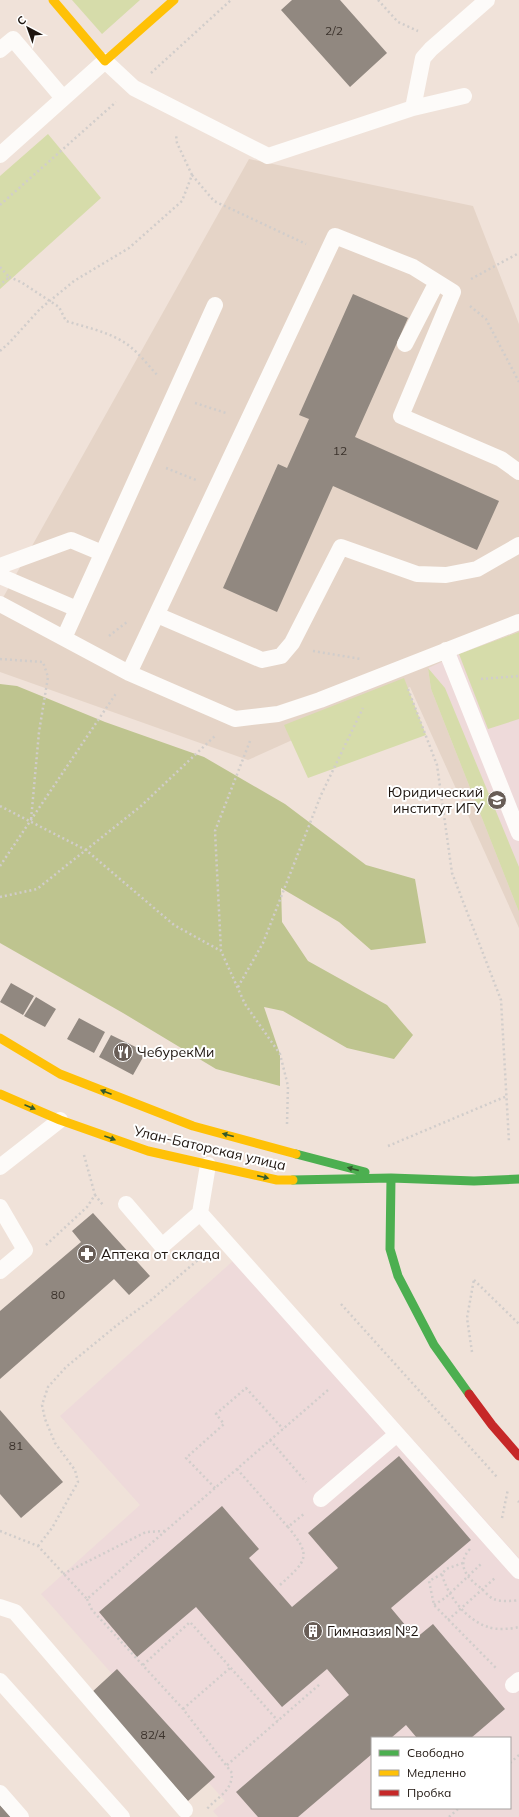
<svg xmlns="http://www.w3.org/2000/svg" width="519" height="1817" viewBox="0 0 519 1817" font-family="Mulish,sans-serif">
  <rect width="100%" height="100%" fill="#f0e2d9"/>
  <!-- commercial -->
  <path fill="#e5d4c7" d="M249,159L473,206L519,324V928L410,687L248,760L0,672V603Z"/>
  <!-- education -->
  <path fill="#eedada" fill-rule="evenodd" d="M519,632V912L431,689L428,668L459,654Z
    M244,1251L519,1558V1817H218L213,1811L225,1801L41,1594L140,1505L60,1416ZM372,1738H510V1808H372Z"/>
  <!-- green -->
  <path fill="#d6dcaa" d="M72,0H140L102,34Z
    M48,134L101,198L0,289V176Z
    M519,632V719L488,729L459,654Z
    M428,668L445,688L519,867V912L431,689Z
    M404,678L426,735L308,778L284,725Z"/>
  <!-- forest -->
  <path fill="#bec48f" d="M0,684L17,686L105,722L204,757L285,804L366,865L415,879L426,943L371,950L339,922L281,888L282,922L308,961L387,1005L413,1035L394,1059L347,1048L283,1011L264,1007L280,1054V1086L216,1069L123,1013L0,943Z"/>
  <!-- building -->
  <path fill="#918880" d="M292,0H340L387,53L350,87L281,10Z
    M353,294L408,318L355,437L499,501L477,550L333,486L277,612L223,588L278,464L287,468L309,419L299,415Z
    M11,983L34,996L23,1015L0,1002Z
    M36,997L56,1009L45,1027L24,1016Z
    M79,1018L105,1032L94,1053L67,1039Z
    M111,1035L146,1052L133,1075L99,1057Z
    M93,1213L150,1276L129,1295L114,1279L0,1379V1311L81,1242L72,1231Z
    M0,1410L63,1482L21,1518L0,1494Z
    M399,1456L471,1540L391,1608L416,1638L433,1624L505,1709L471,1738H417L406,1725L391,1738H372V1754L298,1817H258L236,1792L349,1695L327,1669L282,1707L196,1607L137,1657L99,1612L222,1506L259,1549L249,1558L292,1607L338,1568L308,1533Z
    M117,1669L215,1777L188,1801L91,1693Z
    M0,1805L11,1817H0Z"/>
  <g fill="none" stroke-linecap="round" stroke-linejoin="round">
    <!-- path -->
    <path stroke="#d1cdcb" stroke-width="2.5" stroke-dasharray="2 3" stroke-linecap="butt" d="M378,0L398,22L418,31
      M151,73L231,0
      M192,175L214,201L306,244
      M0,205L116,102
      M0,267L9,277L0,285
      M9,277L21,282L59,307L66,321C85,327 105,331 122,341C136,349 147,364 158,376
      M471,279L519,253
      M470,306L486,319L519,382
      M0,351L9,343L40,309L74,281L129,248L182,201L192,175L177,143L176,135
      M195,403L226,413
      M166,468L196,480
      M109,636L127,622
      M313,651L361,659
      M0,659L43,662L48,677L39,732L31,820
      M481,679L519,676
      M408,689L437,765L452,873L501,1000L509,1142
      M250,741L215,831L221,951L245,1004L280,1054L288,1086L287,1124
      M0,806L86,850L174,925L221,951
      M0,866L117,692
      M0,897L37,889L141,806L216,735
      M238,987L263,943L321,795L363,708
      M388,1146L507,1096
      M84,1155L95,1195
      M46,1245L87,1207L95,1195L103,1205
      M474,1280L519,1324
      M341,1304L497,1477
      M472,1352L467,1318L474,1279
      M270,1440L306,1482
      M237,1469L288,1527L305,1513
      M215,1488L186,1458L224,1424L216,1414L246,1388L283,1429
      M518,1501L519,1502
      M502,1518L508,1489
      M0,1531L38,1546L87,1599L328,1390
      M38,1546L52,1528L78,1482L75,1470L55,1443L45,1419L42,1405L48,1387L66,1367L116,1326L151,1300L199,1259L204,1252
      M470,1549C455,1565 468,1579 482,1589C485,1592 490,1598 494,1599C500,1602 513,1601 519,1600
      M463,1563L446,1569L442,1574C447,1595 466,1620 488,1627C495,1630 511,1629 519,1627
      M63,1574L146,1532L165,1531
      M442,1574L429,1581L434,1605L497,1669
      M280,1585C306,1561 313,1557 288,1527
      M87,1599L92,1610L183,1709L232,1773C232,1792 218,1796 207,1809
      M434,1605L445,1598L482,1563
      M448,1620L495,1578
      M143,1665L190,1622L278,1721
      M183,1709L230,1668
      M510,1763L519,1755
      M227,1765L320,1684
      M449,1817L459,1808"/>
    <!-- lane -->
    <path stroke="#fdfbf9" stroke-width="16" d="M0,50L13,39L63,98
      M413,108L423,58L431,49L487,0
      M0,155L105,61L134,88L268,156L413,108L464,96
      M405,344L437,282
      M0,566L71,540L102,553
      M0,576L77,609
      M0,604L129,673L235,719L278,714L320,700L519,622
      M157,615L262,660L281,656L292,643L341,547L417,574L446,575L477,569L519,545
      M64,638L215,305
      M446,650L519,833
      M129,673L335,236L413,267L453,292L401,416L501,459L519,472
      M0,1167L60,1120
      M126,1204L162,1246L200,1213L208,1165
      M0,1207L25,1250L0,1271
      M200,1213L397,1434L321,1499
      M397,1434L519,1571
      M0,1607L15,1612L185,1810
      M0,1681L122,1817
      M513,1685L519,1680
      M0,1793L21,1817"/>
    <!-- fast -->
    <path stroke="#4caf50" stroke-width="9" d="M296,1154L365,1172
      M391,1178L390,1249L398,1276L434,1345L469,1394
      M293,1180L391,1178L474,1181L519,1179"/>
    <!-- slow -->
    <path stroke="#ffc107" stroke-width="9" d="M53,0L105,61L174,0
      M0,1038L60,1074L193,1126L296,1154
      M0,1094L60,1120L148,1151L277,1180H293"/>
    <!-- jam -->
    <path stroke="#c62828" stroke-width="9" d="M469,1394L492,1425L519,1456"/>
  </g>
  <!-- one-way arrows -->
  <defs><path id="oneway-solid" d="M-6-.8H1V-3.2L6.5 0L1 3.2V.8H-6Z"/></defs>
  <g fill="#335a2c">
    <use href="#oneway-solid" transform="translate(106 1092) rotate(-159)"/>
    <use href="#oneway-solid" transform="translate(30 1107) rotate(23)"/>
    <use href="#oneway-solid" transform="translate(228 1135) rotate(-165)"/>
    <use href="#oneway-solid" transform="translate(110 1138) rotate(20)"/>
    <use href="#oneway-solid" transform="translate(353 1169) rotate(-165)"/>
    <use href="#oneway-solid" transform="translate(263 1177) rotate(13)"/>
  </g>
  <!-- icons -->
  <defs>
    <g id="university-disc" transform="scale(1)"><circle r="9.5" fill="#685d56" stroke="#fff"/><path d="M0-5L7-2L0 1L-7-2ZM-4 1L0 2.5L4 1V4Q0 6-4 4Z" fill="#fff"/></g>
    <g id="restaurant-disc" transform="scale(1)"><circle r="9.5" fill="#685d56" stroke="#fff"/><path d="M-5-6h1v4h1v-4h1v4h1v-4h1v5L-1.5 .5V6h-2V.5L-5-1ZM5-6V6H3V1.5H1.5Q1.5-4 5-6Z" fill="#fff"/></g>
    <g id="pharmacy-disc" transform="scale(1)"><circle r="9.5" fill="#685d56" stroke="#fff"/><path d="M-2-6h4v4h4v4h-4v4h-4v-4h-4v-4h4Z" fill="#fff"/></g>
    <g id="building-disc" transform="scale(1)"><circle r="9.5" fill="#685d56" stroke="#fff"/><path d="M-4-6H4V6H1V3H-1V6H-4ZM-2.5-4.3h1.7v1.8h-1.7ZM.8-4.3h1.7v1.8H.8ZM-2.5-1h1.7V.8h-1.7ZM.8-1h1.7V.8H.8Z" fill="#fff"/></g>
  </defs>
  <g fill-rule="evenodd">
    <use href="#university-disc" x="497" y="800"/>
    <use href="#restaurant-disc" x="123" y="1052"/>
    <use href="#pharmacy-disc" x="87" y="1254"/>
    <use href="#building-disc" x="313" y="1631"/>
  </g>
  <g text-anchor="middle" stroke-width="4" stroke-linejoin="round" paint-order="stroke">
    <!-- number labels -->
    <g font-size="12" fill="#3b322b">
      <text x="334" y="35">2/2</text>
      <text x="340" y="455">12</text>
      <text x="58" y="1299">80</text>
      <text x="16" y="1450">81</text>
      <text x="153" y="1739">82/4</text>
    </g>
    <!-- poi labels -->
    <g font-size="14" fill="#1e150f" stroke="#fff" text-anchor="start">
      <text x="483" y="797" text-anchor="end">Юридический<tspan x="483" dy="16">институт ИГУ</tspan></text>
      <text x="137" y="1057">ЧебурекМи</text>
      <text x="101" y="1259">Аптека от склада</text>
      <text x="327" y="1636">Гимназия №2</text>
    </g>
    <!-- street labels -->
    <g font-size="14" fill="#1e150f" stroke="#fff">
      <text transform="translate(210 1148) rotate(13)" y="5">Улан-Баторская улица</text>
    </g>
  </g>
  <!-- legend -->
  <rect x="371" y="1737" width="140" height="72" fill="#ffffff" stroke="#a5a19f"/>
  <rect x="379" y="1750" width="20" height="6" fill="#4caf50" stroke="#a5a19f"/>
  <text x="407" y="1757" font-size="12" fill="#1e150f">Свободно</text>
  <rect x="379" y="1770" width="20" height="6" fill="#ffc107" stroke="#a5a19f"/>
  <text x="407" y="1777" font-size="12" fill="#1e150f">Медленно</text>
  <rect x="379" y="1790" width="20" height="6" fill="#c62828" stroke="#a5a19f"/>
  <text x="407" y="1797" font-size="12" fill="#1e150f">Пробка</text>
  <!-- north arrow -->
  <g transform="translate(28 28) rotate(319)" stroke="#ffffff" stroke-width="3" paint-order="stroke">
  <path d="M0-3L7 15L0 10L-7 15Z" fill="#1e150f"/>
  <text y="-6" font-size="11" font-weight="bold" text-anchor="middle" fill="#1e150f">С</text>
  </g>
</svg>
